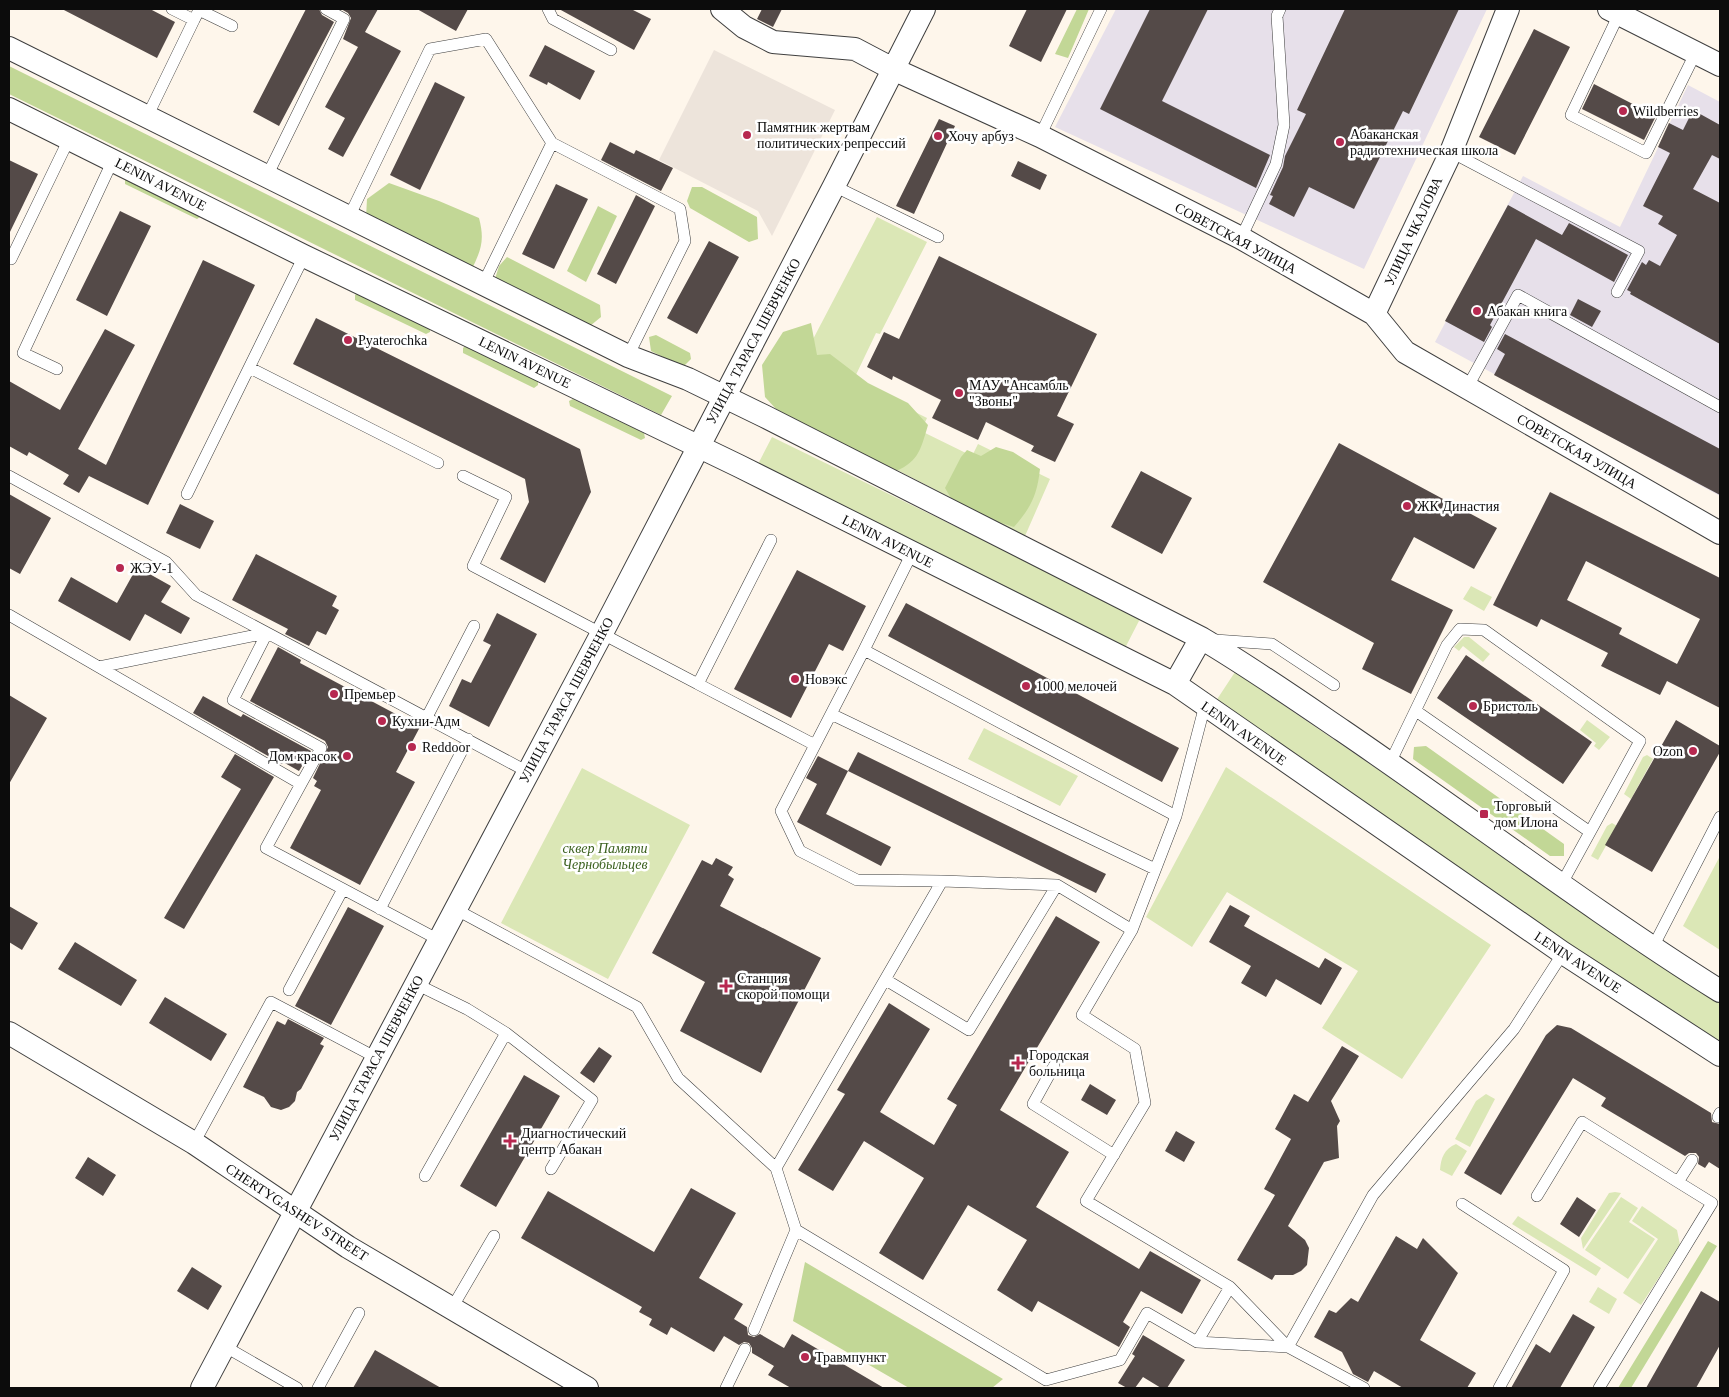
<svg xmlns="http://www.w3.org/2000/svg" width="1729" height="1397" viewBox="0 0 1729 1397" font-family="'Times New Roman',serif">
  <rect width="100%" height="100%" fill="#fef6eb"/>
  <!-- industrial -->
  <path fill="#e7e0ea" d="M1116,9H1487L1364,269L1055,127Z
    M1688,85L1720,102V496L1435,342L1523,176L1620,227Z"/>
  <!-- green -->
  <path fill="#dbe7b6" d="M877,217L927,242L880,334L876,333L853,381L927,418L921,431L972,456L978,444L1050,479L1025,536L777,408Z
    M772,437L1141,617L1124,650L757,466Z
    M1471,586L1492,597L1484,611L1463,599Z
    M1464,637H1469L1490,654L1483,662L1463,646L1459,651L1454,647Z
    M1235,672L1720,1003V1050L1212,707Z
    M1587,720L1610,737L1599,750L1594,746L1596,743L1580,730Z
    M984,728L1078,776L1060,806L968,759Z
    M1647,755L1653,759L1631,799L1624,794L1643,757Z
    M1226,767L1491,945L1402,1079L1322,1028L1358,971L1227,892L1192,947L1146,917Z
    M582,768L690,825L608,979L501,923Z
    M1612,823L1617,826L1598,860L1591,856L1607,826Z
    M1720,856V950L1683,926Z
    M1486,1094L1495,1099L1470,1147L1455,1139L1476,1101Z
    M1456,1144L1467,1151L1452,1176L1440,1170C1441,1158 1444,1149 1456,1144Z
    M1615,1192L1621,1193L1583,1249L1581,1238L1609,1193Z
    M1621,1197L1638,1208L1629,1222L1655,1239L1628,1279L1585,1250Z
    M1642,1206L1677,1230L1680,1245L1641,1305L1623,1293L1658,1239L1632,1221Z
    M1518,1216L1601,1268L1596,1276L1512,1224Z
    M1598,1287L1617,1299L1609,1314L1589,1302Z"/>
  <!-- forest -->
  <path fill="#c2d796" d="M1077,9H1089L1068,58L1055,54Z
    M9,66L672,396L661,415L9,94Z
    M129,177L200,217L197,219L125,184V180Z
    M389,183L439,201L479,218C485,241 481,250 471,271L366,218L367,199Z
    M692,187H702L757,217L758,239L749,242L690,208L687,201Z
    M598,206L617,216L586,282L567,271Z
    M507,257L600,305L601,317L590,326L495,279L499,266Z
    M358,292L430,327V332L426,334L355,300V295Z
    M811,323L817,355L830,354L868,383L908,403L928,425C920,452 918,463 891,473L776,409L765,397L762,365L783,332Z
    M656,335L690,353L691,359L683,367L651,351L649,337Z
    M466,345L538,380V385L534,388L463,353V348Z
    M573,399L644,433L645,438L641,440L570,406L569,401Z
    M996,447L1013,452L1040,469C1037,496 1031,507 1014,527L977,515L955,505L945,488L961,457L967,450L981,456Z
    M1426,746L1564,844V856H1550L1413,759L1414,747Z
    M1708,1241L1717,1246L1631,1388H1618Z
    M805,1262L1003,1379L992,1388H909L793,1321Z"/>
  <!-- plaza -->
  <path fill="#ede4db" d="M714,50L835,110L772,236L758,211L659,160Z"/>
  <!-- building -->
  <path fill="#544a48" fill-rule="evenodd" d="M62,9H150L175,22L157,58Z
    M306,9H319L322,15L334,22L279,126L253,112Z
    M341,9H378L365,32L401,51L343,157L328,149L345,118L325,107L358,47L343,39L351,18L348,13Z
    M417,9H468L456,31Z
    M559,9H631L651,19L634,50Z
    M762,9H782L773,27L757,19Z
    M1027,9H1067L1041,62L1009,46Z
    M1150,9H1208L1162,101L1270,155L1256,188L1100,109Z
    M1345,9H1459L1409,114L1403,111L1354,209L1309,187L1294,217L1269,204L1273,196L1270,195L1283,167L1285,156L1306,114L1297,110Z
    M1534,29L1570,47L1515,155L1479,137Z
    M545,45L595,71L580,100L548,82L547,85L529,76Z
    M435,82L465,97L420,190L390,175Z
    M1594,84L1656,116L1644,140L1582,109Z
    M1693,110L1720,125V159L1712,155L1693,189L1720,203V344L1630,294L1631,292L1627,290L1642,262L1646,265L1649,260L1660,266L1677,235L1658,224L1663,216L1643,206L1670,153L1658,147L1669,123L1683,130Z
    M939,119L955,126L914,214L896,206Z
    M610,142L634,154L636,150L673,168L661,191L601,160Z
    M9,160L38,174L9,234Z
    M1018,161L1047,175L1040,190L1011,176Z
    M556,184L588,199L554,269L522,254Z
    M636,195L655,206L616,284L597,274Z
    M1508,205L1562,235L1569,223L1628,255L1614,282L1536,239L1490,325L1492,327L1484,342L1445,321Z
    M120,211L151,226L107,316L76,300Z
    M709,241L739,257L697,334L667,318Z
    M939,256L1097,334L1057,416L1074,424L1055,462L1031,451L1034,446L986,422L978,440L932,418L941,400L893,376L892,380L867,367L884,332L899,339Z
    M203,260L255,285L148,505L89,476L79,493L63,484L69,475L29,452L27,456L9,446V381L60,410L105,329L135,345L78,449L106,465Z
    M1578,299L1601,311L1592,327L1570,315Z
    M316,318L580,449L591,492L545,583L500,559L529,502L525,479L293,364Z
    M1505,334L1720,449V495L1494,375L1505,354L1497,349Z
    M1339,443L1497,528L1474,569L1414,537L1391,580L1453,610L1411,694L1362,669L1374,643L1263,582Z
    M1141,471L1192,498L1162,554L1111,527Z
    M1550,492L1720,578V708L1667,681L1660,695L1601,666L1608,653L1541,619L1537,627L1493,605ZM1586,561L1700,619L1677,664L1619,634L1622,628L1567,600Z
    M9,494L51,518L20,574L9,568Z
    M180,504L214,521L200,549L166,533Z
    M256,554L337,596L332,606L339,610L326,635L317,631L309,646L285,634L288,629L232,600Z
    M137,567L171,586L161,602L190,618L181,634L145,614L130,641L58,601L71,577L117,603Z
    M797,570L866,606L843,651L829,644L791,718L734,689Z
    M906,603L1179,748L1162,782L888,636Z
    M497,613L537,634L489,727L449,706L462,679L471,683L491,645L483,641Z
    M278,647L301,660L300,663L420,727L396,772L415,782L360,885L290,848L321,790L314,786L317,781L313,778L328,747L325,741L250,701Z
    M1466,655L1592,742L1563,784L1437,698Z
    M9,695L47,718L9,784Z
    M203,696L241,717L243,714L311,751L299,771L283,762L282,764L193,713Z
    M1676,720L1720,746V752L1652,872L1605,845Z
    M858,752L1106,874L1096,893L848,771Z
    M235,754L274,777L184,929L164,918L241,789L221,777Z
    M818,756L848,771L826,814L891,847L881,866L797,822L817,784L806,778Z
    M716,858L733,867L728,875L734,879L720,906L821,958L761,1073L680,1031L705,982L652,953L702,860L712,865Z
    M1230,905L1250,916L1244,926L1319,968L1325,958L1342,968L1321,1005L1276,979L1266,997L1241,983L1251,966L1209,942Z
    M9,906L38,923L22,950L9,942Z
    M348,907L384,926L331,1025L295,1006Z
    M1056,916L1100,942L1000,1110L1069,1152L1036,1207L1139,1269L1150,1251L1201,1280L1182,1314L1141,1291L1123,1322L1130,1327L1119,1347L1038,1301L1032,1312L997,1290L1027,1240L968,1205L923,1280L879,1253L924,1178L864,1141L833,1191L798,1170L845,1094L837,1090L889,1003L930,1029L880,1112L934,1145L957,1105L947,1099Z
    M75,942L137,980L121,1006L58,969Z
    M165,997L227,1034L211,1061L149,1023Z
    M288,1019L324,1038L320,1044L324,1046L301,1089L297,1092L295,1101L289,1107L281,1110L271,1107L264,1097L243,1087L277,1021L285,1025Z
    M1557,1025L1571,1028L1711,1113L1712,1122L1720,1124V1169L1709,1162L1705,1168L1698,1164L1699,1157L1696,1153H1689L1685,1156L1601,1106L1606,1098L1573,1078L1501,1195L1464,1173L1546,1035Z
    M1342,1046L1359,1056L1331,1101L1340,1121L1337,1126L1339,1158L1324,1162L1288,1226L1305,1240L1309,1248L1307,1265L1301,1271L1293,1275H1275L1272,1280L1237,1260L1275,1195L1264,1189L1291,1139L1275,1129L1294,1094L1308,1102Z
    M599,1047L612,1056L594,1083L580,1073Z
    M524,1075L560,1096L496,1207L460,1186Z
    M1090,1084L1116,1100L1107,1115L1081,1100Z
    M1176,1131L1195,1142L1184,1162L1165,1151Z
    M88,1157L116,1175L103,1196L75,1178Z
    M691,1188L736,1213L699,1278L743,1304L734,1319L747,1327L748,1335L754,1337L760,1334L784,1348L792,1334L884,1388H791L768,1375L774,1366L752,1353V1348L749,1343L744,1342L739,1345L724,1336L714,1352L671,1327L667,1335L649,1325L652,1319L639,1312L642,1307L521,1238L548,1191L654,1252Z
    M1577,1197L1596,1210L1579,1237L1560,1224Z
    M1396,1236L1417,1249L1423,1238L1458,1273L1420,1340L1476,1373L1467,1388H1403L1374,1371L1368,1382L1353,1374L1342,1352L1314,1337L1329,1310L1336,1313L1351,1298L1358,1302Z
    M192,1267L222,1286L208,1310L177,1291Z
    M1701,1291L1720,1302V1345L1696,1388H1646Z
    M1573,1314L1595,1327L1560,1388H1511L1536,1344L1550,1353Z
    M1143,1335L1185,1360L1167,1388H1161L1143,1377L1135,1388H1127L1118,1383L1135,1356L1132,1354Z
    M375,1350L441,1388H353Z"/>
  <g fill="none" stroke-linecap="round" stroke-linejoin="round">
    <!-- service casing -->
    <g stroke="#3f3f3f" stroke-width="12">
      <path id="service" d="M548,9L553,19L611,50
        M1619,14L1571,115L1646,153L1696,52
        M194,20L199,10L232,26
        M147,117L194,20L172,9
        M1040,136L1101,9
        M1451,152L1639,251L1617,292
        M267,176L344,19L326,9
        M834,186L938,237
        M349,217L430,49L486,39L552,143
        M1241,238L1276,164L1284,125L1277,16L1280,9
        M11,259L69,139
        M483,284L552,143L680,209L685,241L628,356
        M250,368L438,463
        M57,369L23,353L113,160
        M1467,388L1518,295L1720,407
        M9,476L166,562L196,595L528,772
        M463,476L506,497L473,566L698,684L771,540
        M187,494L304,256
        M912,553L864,650L1176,816
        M9,615L301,784L266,848L439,940
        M267,633L233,700L321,748L301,784
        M1215,640L1272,644L1334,685
        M864,650L781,811L800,851L857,880L942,881
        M99,667L267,633
        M698,684L815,745
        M1416,711L1590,832
        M831,714L1155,869
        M427,717L474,626
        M1390,763L1447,645L1460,629L1484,630L1640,741L1561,885
        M380,909L468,739
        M455,909L637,1007L678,1078L776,1168L796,1230
        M1653,947L1720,817
        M886,980L969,1030L1057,885
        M416,984L467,1009L506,1033L425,1176
        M289,990L343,889
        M506,1033L592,1100L551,1169
        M1054,1066L1033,1104L1114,1155
        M1718,1117L1720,1113
        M194,1143L271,1002L377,1058
        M776,1168L942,881L1057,885L1132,930
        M1537,1196L1582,1122L1678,1182
        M1462,1204L1564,1270L1499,1388
        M1230,1287L1288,1347
        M452,1308L494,1236
        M754,1330L796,1230L1046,1380L1120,1360L1147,1313L1197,1342L1288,1347
        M1197,1342L1230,1287L1086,1201L1145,1103L1135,1049L1082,1015L1132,930L1176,816L1205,705
        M224,1346L297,1388
        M318,1388L359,1313
        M726,1388L745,1349
        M1364,1388L1288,1347L1373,1195L1514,1029L1563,953
        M1599,1388L1712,1203L1678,1182L1692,1160"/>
    </g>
    <!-- minor casing -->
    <g stroke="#3f3f3f" stroke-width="24">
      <path id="minor" d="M722,9L744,27L773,42L855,49L893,69L1040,136L1241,238L1374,314L1405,352L1720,533
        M1609,9L1720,65
        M9,48L628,356L688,379L764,416L1201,638C1250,667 1296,699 1343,731C1469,817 1591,910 1720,991
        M9,109L304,256L739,466L1175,684L1563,953L1720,1055
        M1374,314L1451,152L1508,9
        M1175,684L1201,638
        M9,1033L194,1143L348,1247L587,1388
        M202,1388L602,633L834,186L924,9"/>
    </g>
    <!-- service -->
    <use href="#service" stroke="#fff" stroke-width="11"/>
    <!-- minor -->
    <use href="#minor" stroke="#fff" stroke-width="22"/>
  </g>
  <!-- markers -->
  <g fill="#b72850" stroke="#fff" stroke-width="2">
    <circle cx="1623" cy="111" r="5"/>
    <circle cx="747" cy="135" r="5"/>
    <circle cx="938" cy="136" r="5"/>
    <circle cx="1340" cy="142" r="5"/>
    <circle cx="1477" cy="311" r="5"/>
    <circle cx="348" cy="340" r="5"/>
    <circle cx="959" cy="393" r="5"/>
    <circle cx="1407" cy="506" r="5"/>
    <circle cx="120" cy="568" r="5"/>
    <circle cx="795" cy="679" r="5"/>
    <circle cx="1026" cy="686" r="5"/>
    <circle cx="334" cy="694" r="5"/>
    <circle cx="1473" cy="706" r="5"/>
    <circle cx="382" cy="721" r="5"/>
    <circle cx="412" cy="747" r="5"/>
    <circle cx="1693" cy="751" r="5"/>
    <circle cx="347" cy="756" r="5"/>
    <rect x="1479" y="809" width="10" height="10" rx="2.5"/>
    <path d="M723.5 978.5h5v5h5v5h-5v5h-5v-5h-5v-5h5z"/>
    <path d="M1015.5 1055.5h5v5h5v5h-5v5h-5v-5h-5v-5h5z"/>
    <path d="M507.5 1133.5h5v5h5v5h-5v5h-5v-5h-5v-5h5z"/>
    <circle cx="805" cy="1357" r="5"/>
  </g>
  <g text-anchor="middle" stroke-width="5" stroke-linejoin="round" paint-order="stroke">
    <!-- poi labels -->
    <g font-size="14" fill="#0c0c0c" stroke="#fff" text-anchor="start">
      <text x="1633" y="116">Wildberries</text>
      <text x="757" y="132">Памятник жертвам<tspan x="757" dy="16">политических репрессий</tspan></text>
      <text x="1350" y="139">Абаканская<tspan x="1350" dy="16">радиотехническая школа</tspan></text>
      <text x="948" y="141">Хочу арбуз</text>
      <text x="1487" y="316">Абакан книга</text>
      <text x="358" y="345">Pyaterochka</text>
      <text x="969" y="390">МАУ "Ансамбль<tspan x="969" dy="16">"Звоны"</tspan></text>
      <text x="1417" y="511">ЖК Династия</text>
      <text x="130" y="573">ЖЭУ-1</text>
      <text x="805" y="684">Новэкс</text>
      <text x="1036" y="691">1000 мелочей</text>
      <text x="344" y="699">Премьер</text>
      <text x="1483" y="711">Бристоль</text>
      <text x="392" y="726">Кухни-Адм</text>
      <text x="422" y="752">Reddoor</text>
      <text x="1683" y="756" text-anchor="end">Ozon</text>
      <text x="337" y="761" text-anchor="end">Дом красок</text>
      <text x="1494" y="811">Торговый<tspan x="1494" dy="16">дом Илона</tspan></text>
      <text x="737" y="983">Станция<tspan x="737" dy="16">скорой помощи</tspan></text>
      <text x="1029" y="1060">Городская<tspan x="1029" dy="16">больница</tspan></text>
      <text x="521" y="1138">Диагностический<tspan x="521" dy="16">центр Абакан</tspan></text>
      <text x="815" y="1362">Травмпункт</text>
    </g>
    <!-- street labels -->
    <g font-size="14" fill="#0c0c0c" stroke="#fff">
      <text transform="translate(161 184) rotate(27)" y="5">LENIN AVENUE</text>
      <text transform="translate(1413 231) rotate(-65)" y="5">УЛИЦА ЧКАЛОВА</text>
      <text transform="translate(1236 238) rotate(28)" y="5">СОВЕТСКАЯ УЛИЦА</text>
      <text transform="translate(753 341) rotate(-62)" y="5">УЛИЦА ТАРАСА ШЕВЧЕНКО</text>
      <text transform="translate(525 362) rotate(26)" y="5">LENIN AVENUE</text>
      <text transform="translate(1577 451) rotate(30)" y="5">СОВЕТСКАЯ УЛИЦА</text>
      <text transform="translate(888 541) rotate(27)" y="5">LENIN AVENUE</text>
      <text transform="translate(566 700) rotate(-62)" y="5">УЛИЦА ТАРАСА ШЕВЧЕНКО</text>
      <text transform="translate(1244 733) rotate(35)" y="5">LENIN AVENUE</text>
      <text transform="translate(1578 962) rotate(33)" y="5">LENIN AVENUE</text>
      <text transform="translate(376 1058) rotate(-62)" y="5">УЛИЦА ТАРАСА ШЕВЧЕНКО</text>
      <text transform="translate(297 1212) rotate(33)" y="5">CHERTYGASHEV STREET</text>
    </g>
    <!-- park labels -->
    <g font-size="14" font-style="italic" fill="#3b611f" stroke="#fff">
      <text x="605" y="853">сквер Памяти<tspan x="605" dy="16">Чернобыльцев</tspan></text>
    </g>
  </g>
  <!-- border -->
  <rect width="1729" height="1397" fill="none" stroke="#0c0c0c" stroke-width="20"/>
</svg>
